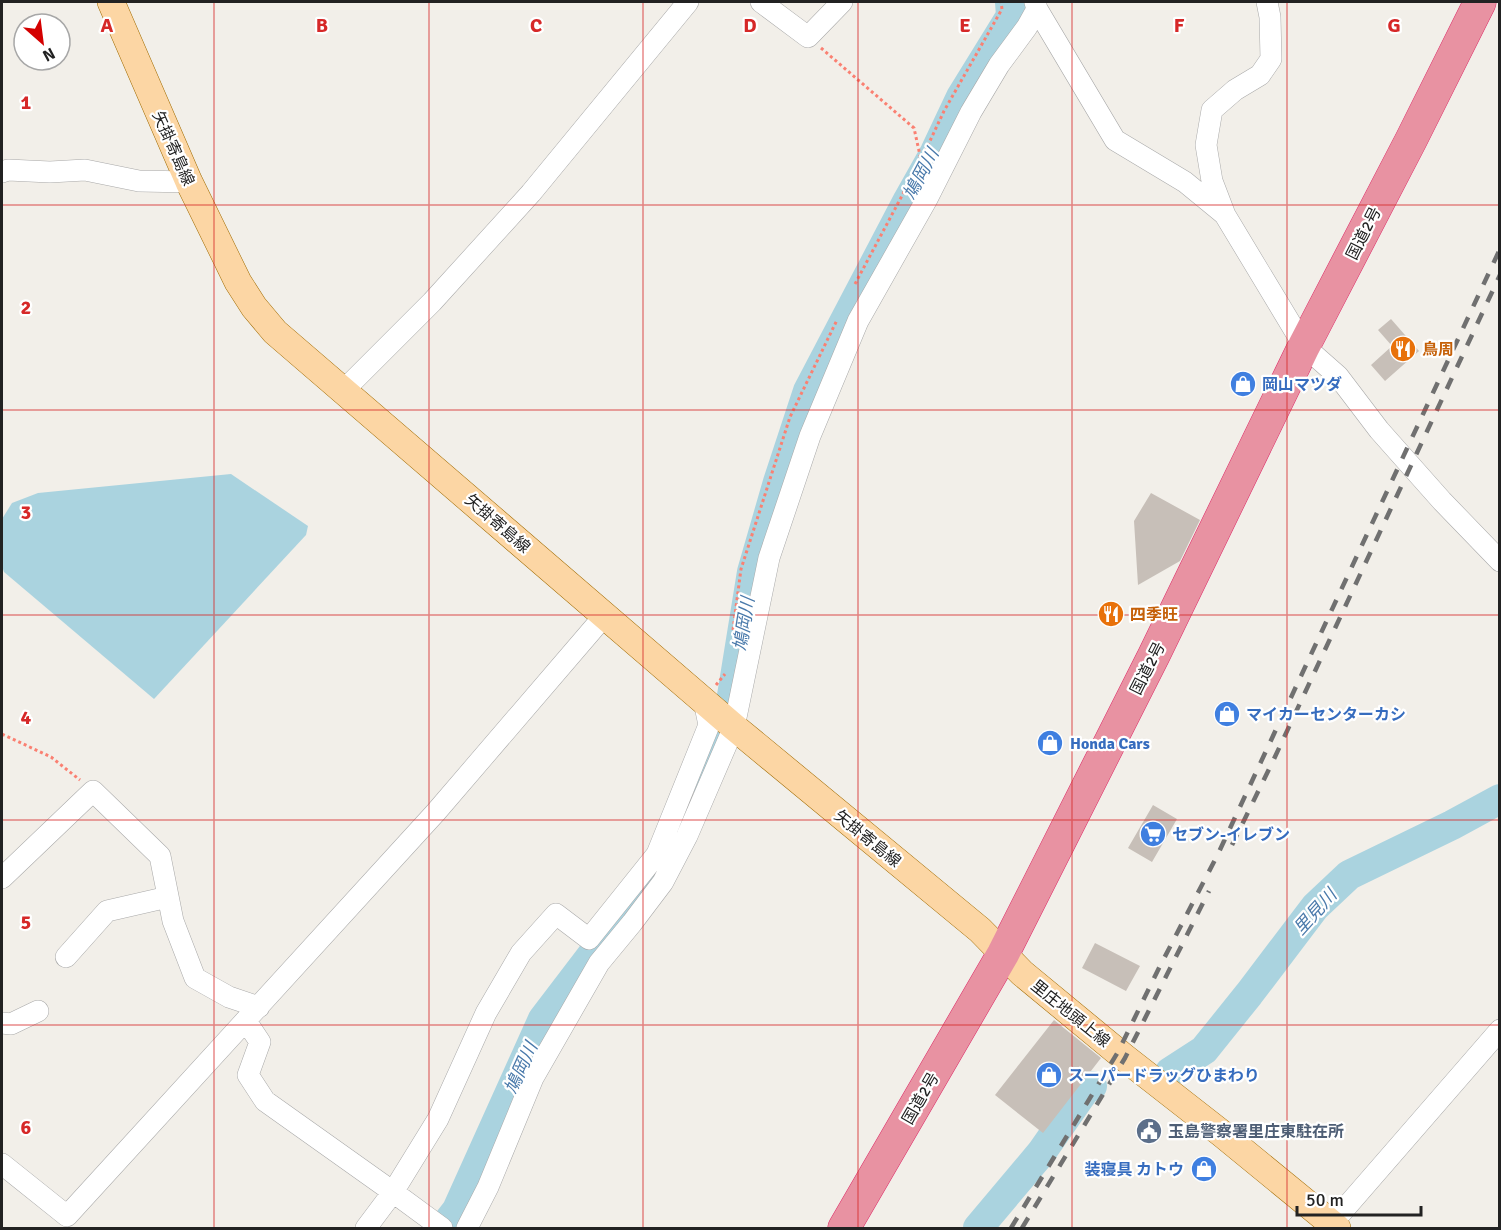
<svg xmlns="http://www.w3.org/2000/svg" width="1501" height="1230" viewBox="0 0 1501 1230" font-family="Signika,'Noto Sans JP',sans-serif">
  <rect width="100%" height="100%" fill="#f2efe9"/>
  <!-- water -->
  <path fill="#aad3df" d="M231,474L308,526L306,535L154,699L4,572L2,566V519L12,503L38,493Z"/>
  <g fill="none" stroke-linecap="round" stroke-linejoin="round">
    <!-- river -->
    <path stroke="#aad3df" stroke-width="30" d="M698,778L731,702L752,572L778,482L808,391L908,200L935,152L961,97L1011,16L1010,2
      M1170,1072L1204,1050L1249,994L1315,907L1349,875L1452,825L1500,799
      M443,1228L457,1210L543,1019L662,863L668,850
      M978,1228L1041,1153L1085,1090L1092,1086"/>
  </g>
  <!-- building -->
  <path fill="#c7bfb8" d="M1391,319L1419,351L1385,381L1371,365L1392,346L1378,330Z
    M1151,493L1200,520L1180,561L1138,585L1134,521Z
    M1153,805L1177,819L1152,862L1128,848Z
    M1095,943L1140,966L1126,991L1082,968Z
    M1054,1020L1101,1058L1043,1133L995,1095Z"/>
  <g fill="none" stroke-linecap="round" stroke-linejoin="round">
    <!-- minor casing -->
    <g stroke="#a9a9a9" stroke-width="22">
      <path id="minor" d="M761,2L808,37L842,2
        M1267,2L1270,17L1271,59L1260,75L1235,90L1212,110L1206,145L1212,181L1225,215L1304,346L1338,376L1379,430L1442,501L1500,561
        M1037,9L1115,140L1185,182L1224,214
        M2,172L8,170L50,172L85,170L139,181L189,182
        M343,391L432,302L531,193L688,2
        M2,878L93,791L160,856L173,921L195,978L229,997L259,1007
        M66,957L107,911L168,897
        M246,1021L260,1042L248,1075L265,1101L393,1192L442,1228
        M2,1023L11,1024L38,1011
        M2,1164L67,1216L436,812L605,615
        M366,1228L393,1192L438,1119L486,1013L521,953L556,914L589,939L657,854L709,725L704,701
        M467,1228L488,1187L533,1078L599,963L632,923L663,882L687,836L734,727L769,558L810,436L858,321L927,199L971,112L999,65L1027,27L1037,9L1035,2
        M1328,1228L1500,1030"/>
    </g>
    <!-- major casing -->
    <g stroke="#a06b00" stroke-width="28">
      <path id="major" d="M111,2L189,182L238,282L254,307L275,332L734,727L980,930L1022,973L1125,1058L1221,1133L1337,1228"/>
    </g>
    <!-- highway casing -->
    <g stroke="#dc2a67" stroke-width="33">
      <path id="highway" d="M844,1228L1003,954L1154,655L1304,346L1411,140L1480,2"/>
    </g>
    <!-- path -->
    <path stroke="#fa8072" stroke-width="3" stroke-dasharray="3 3" stroke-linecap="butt" d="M821,48L914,128L921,160
      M855,284L921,160L944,111L1002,9L1001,2
      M733,630L741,569L790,417L837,320
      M716,685L725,674
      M2,734L51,757L80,780"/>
    <!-- minor -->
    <use href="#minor" stroke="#fff" stroke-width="21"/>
    <!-- major -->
    <use href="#major" stroke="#fcd6a4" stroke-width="27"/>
    <!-- highway -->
    <use href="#highway" stroke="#e892a2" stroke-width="32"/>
    <!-- rail -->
    <path stroke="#707070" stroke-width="4.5" stroke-dasharray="12 12" stroke-linecap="butt" d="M1232,845L1273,761L1500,275
      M1011,1228L1118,1052L1159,968L1218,854L1500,249
      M1022,1228L1125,1058L1209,891"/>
  </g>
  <!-- grid -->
  <path fill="none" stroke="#d62828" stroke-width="1.5" stroke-opacity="0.55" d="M214,2V1228M429,2V1228M643,2V1228M858,2V1228M1072,2V1228M1287,2V1228M2,205H1500M2,410H1500M2,615H1500M2,820H1500M2,1025H1500"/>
  <!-- icons -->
  <defs>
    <g id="restaurant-disc" transform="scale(1.35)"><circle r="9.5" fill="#e8710a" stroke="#fff"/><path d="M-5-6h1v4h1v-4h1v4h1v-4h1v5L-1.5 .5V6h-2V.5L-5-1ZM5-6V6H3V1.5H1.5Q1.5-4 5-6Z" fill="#fff"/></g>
    <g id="shop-disc" transform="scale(1.35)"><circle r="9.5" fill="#3f7fe0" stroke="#fff"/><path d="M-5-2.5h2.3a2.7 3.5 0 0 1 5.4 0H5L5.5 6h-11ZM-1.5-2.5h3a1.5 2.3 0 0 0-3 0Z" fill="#fff"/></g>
    <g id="supermarket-disc" transform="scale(1.35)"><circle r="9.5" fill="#3f7fe0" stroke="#fff"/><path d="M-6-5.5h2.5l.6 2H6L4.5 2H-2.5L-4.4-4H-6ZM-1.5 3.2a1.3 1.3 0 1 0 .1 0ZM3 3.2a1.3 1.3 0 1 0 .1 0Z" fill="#fff"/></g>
    <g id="civic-disc" transform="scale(1.35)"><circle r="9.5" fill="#5c6f8a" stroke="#fff"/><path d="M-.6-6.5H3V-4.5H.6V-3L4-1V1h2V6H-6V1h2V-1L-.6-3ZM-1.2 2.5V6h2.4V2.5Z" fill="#fff"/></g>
  </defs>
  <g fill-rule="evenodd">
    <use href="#restaurant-disc" x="1403" y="349"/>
    <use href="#shop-disc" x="1243" y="384"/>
    <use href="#restaurant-disc" x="1111" y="614"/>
    <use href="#shop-disc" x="1227" y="714"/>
    <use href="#shop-disc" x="1050" y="743"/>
    <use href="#supermarket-disc" x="1153" y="834"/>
    <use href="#shop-disc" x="1049" y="1075"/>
    <use href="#civic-disc" x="1149" y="1131"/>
    <use href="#shop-disc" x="1204" y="1169"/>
  </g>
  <g text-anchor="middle" stroke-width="4.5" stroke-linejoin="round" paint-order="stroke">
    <!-- street labels -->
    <g font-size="16" fill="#222" stroke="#fff">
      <text transform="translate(174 148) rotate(66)" y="6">矢掛寄島線</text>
      <text transform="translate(1363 233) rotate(-63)" y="6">国道2号</text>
      <text transform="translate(498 523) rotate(41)" y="6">矢掛寄島線</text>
      <text transform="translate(1147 668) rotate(-63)" y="6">国道2号</text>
      <text transform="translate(868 838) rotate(39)" y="6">矢掛寄島線</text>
      <text transform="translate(1071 1013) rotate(39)" y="6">里庄地頭上線</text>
      <text transform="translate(920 1098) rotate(-60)" y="6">国道2号</text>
    </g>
    <!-- food labels -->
    <g font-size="16" font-weight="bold" fill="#c56008" stroke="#fff" text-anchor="start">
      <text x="1422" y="355">鳥周</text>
      <text x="1130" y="620">四季旺</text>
    </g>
    <!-- shop labels -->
    <g font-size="16" font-weight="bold" fill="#366cbe" stroke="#fff" text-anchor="start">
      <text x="1262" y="390">岡山マツダ</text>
      <text x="1246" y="720">マイカーセンターカシ</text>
      <text x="1070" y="749">Honda Cars</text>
      <text x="1172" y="840">セブン-イレブン</text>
      <text x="1068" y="1081">スーパードラッグひまわり</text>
      <text x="1184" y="1175" text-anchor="end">装寝具 カトウ</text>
    </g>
    <!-- service labels -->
    <g font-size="16" font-weight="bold" fill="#4e5e75" stroke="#fff" text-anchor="start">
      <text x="1168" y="1137">玉島警察署里庄東駐在所</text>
    </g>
    <!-- water labels -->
    <g font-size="18" font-style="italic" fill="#4a7aab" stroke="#fff">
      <text transform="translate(921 174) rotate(-62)" y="6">鳩岡川</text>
      <text transform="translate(744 624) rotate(-81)" y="6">鳩岡川</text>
      <text transform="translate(1315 912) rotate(-48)" y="6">里見川</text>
      <text transform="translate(521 1068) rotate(-66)" y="6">鳩岡川</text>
    </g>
  </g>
  <g font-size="20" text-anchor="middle" font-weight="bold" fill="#d62828" stroke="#fff" stroke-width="4.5" stroke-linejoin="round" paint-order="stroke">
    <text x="107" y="32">A</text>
    <text x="322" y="32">B</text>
    <text x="536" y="32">C</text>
    <text x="750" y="32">D</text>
    <text x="965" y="32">E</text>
    <text x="1179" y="32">F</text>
    <text x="1394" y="32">G</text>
    <text x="26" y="109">1</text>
    <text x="26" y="314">2</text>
    <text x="26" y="519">3</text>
    <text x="26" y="724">4</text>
    <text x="26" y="929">5</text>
    <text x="26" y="1134">6</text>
  </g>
  <!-- border -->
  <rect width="1501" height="1230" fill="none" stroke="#222222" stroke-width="6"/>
  <!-- north arrow -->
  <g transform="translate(42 42) rotate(152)"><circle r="28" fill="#ffffff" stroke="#a7a7a7" stroke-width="1.5"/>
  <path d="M0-4.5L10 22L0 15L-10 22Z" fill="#d40000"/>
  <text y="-9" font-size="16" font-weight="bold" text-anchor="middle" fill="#222222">N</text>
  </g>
  <!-- scale -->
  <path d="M1297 1206v9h124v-9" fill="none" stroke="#222222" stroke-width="3"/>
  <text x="1306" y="1206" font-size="18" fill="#222222" stroke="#ffffff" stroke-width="4.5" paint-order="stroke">50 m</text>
</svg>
